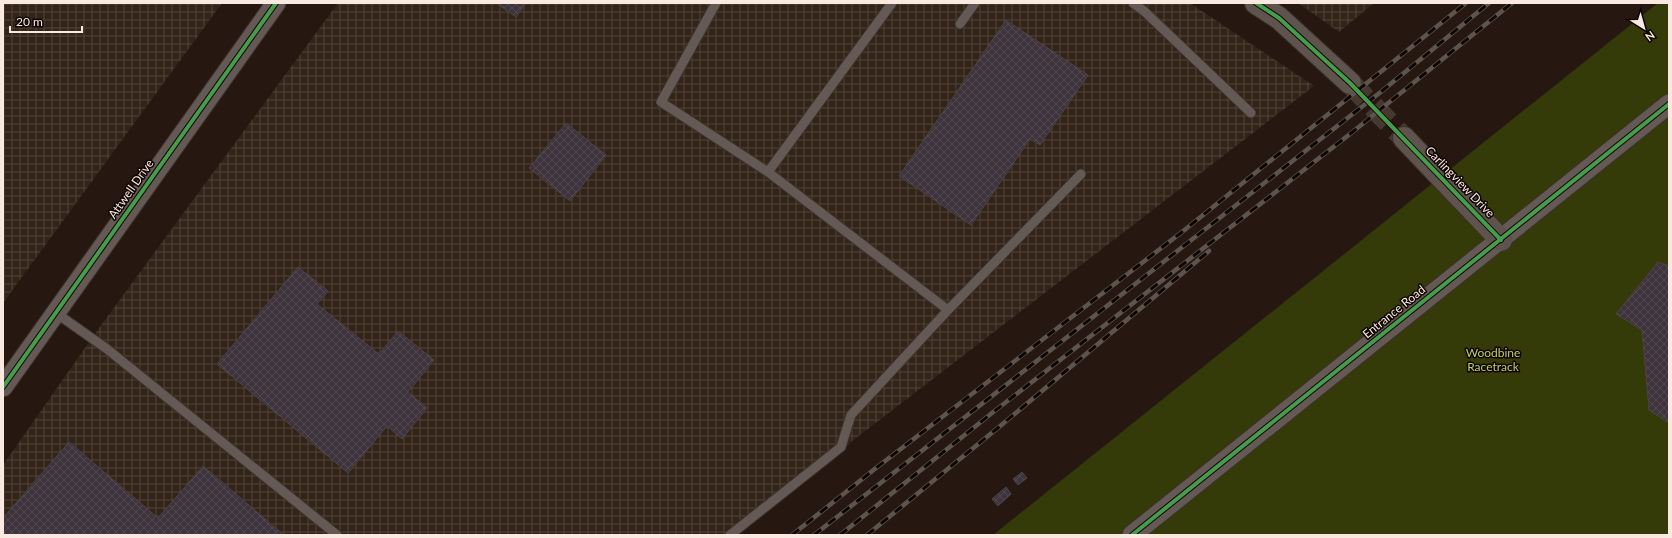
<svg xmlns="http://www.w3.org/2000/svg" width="1672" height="538" viewBox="0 0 1672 538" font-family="Lato,sans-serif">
  <defs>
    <pattern id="industrial-grid" width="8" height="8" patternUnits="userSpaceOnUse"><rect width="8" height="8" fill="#322418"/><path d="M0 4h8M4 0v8" fill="none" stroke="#514439"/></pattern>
    <pattern id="building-cross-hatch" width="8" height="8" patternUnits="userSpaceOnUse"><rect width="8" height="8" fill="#3f343d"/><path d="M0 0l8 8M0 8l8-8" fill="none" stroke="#524850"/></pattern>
  </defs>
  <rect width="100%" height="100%" fill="#261810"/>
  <!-- industrial -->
  <path fill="url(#industrial-grid)" d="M3,3H222L3,303Z
    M338,3H1190L1314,86L730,535H3V465L99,328Z
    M1298,3H1374L1339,32Z"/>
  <!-- park -->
  <path fill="#343a08" d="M1658,3H1669V535H993Z"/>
  <!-- building -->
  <path fill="url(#building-cross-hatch)" stroke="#4b4343" d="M496,3H526L516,17Z
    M1006,20L1088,75L1040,145L1030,139L971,225L899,176Z
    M566,123L606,155L570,201L529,168Z
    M1658,262L1669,266V423L1649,410L1642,330L1616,314Z
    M298,267L328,291L317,304L379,354L398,331L434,360L408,392L427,408L402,439L387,426L348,473L217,364Z
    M69,442L158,518L203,466L284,535H3V518Z
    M1022,472L1027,478L1018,485L1013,479Z
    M1006,487L1011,494L998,506L992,499Z"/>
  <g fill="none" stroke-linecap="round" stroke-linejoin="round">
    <!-- secondary-tunnel -->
    <path stroke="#46372f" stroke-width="22" stroke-dasharray="22 11" stroke-linecap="butt" d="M1350,83L1404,138"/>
    <!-- lane casing -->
    <g stroke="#3d322c" stroke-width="11">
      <path id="lane" d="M716,3L661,102L768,172L892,3
        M1133,3L1144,11L1251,113
        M960,24L975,3
        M768,172L948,310L1081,174
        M56,313L107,349L337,535
        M730,535L841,447L851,415L948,310"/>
    </g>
    <!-- street casing -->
    <g stroke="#3d322c" stroke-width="21">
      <path id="street" d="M3,387L276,3
        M1132,535L1669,104"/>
    </g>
    <!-- secondary casing -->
    <g stroke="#3d322c" stroke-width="24">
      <path id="secondary" d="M1256,3L1279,18L1350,83
        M1404,138L1501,240"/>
    </g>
    <!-- lane -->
    <use href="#lane" stroke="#645954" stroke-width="9"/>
    <!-- street -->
    <use href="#street" stroke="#645954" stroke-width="19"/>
    <!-- secondary -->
    <use href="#secondary" stroke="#5f534d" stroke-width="22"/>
    <!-- rail casing -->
    <g stroke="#5d544d" stroke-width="4.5">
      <path id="rail" d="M792,535L876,468L1182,232L1466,3
        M814,535L1382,91L1489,3
        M840,535L992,413L1350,134L1512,3
        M867,535L999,427L1209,251"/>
    </g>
    <!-- rail -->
    <use href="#rail" stroke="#0e0502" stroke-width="3" stroke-dasharray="9" stroke-linecap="butt"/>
    <!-- cycleway casing -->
    <g stroke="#0e0502" stroke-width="6">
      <path id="cycleway" d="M1256,3L1279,18L1350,83L1501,240
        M3,387L276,3
        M1132,535L1669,104"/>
    </g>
    <!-- cycleway -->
    <use href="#cycleway" stroke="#469c4c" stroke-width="4"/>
  </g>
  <g text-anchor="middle" stroke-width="3" stroke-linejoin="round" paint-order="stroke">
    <!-- street labels -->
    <g font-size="12" fill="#fae9e0" stroke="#0e0502">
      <text transform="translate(1460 182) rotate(46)" y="4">Carlingview Drive</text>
      <text transform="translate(131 189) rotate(-55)" y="4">Attwell Drive</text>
      <text transform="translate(1394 312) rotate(-39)" y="4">Entrance Road</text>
    </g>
    <!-- park labels -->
    <g font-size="12" fill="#bbd165" stroke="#0e0502">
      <text x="1493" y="357">Woodbine<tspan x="1493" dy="14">Racetrack</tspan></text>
    </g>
  </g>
  <!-- border -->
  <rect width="1672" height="538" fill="none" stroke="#fae9e0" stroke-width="8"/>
  <!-- north arrow -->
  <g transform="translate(1644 28) rotate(143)" stroke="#0e0502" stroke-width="3" paint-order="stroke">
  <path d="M0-3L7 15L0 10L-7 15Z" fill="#fae9e0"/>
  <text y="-6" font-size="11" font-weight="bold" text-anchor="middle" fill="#fae9e0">N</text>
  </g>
  <!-- scale -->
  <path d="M10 26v6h72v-6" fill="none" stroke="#fae9e0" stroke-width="2"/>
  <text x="16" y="26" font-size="12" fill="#fae9e0" stroke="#0e0502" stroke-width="3" paint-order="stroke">20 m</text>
</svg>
